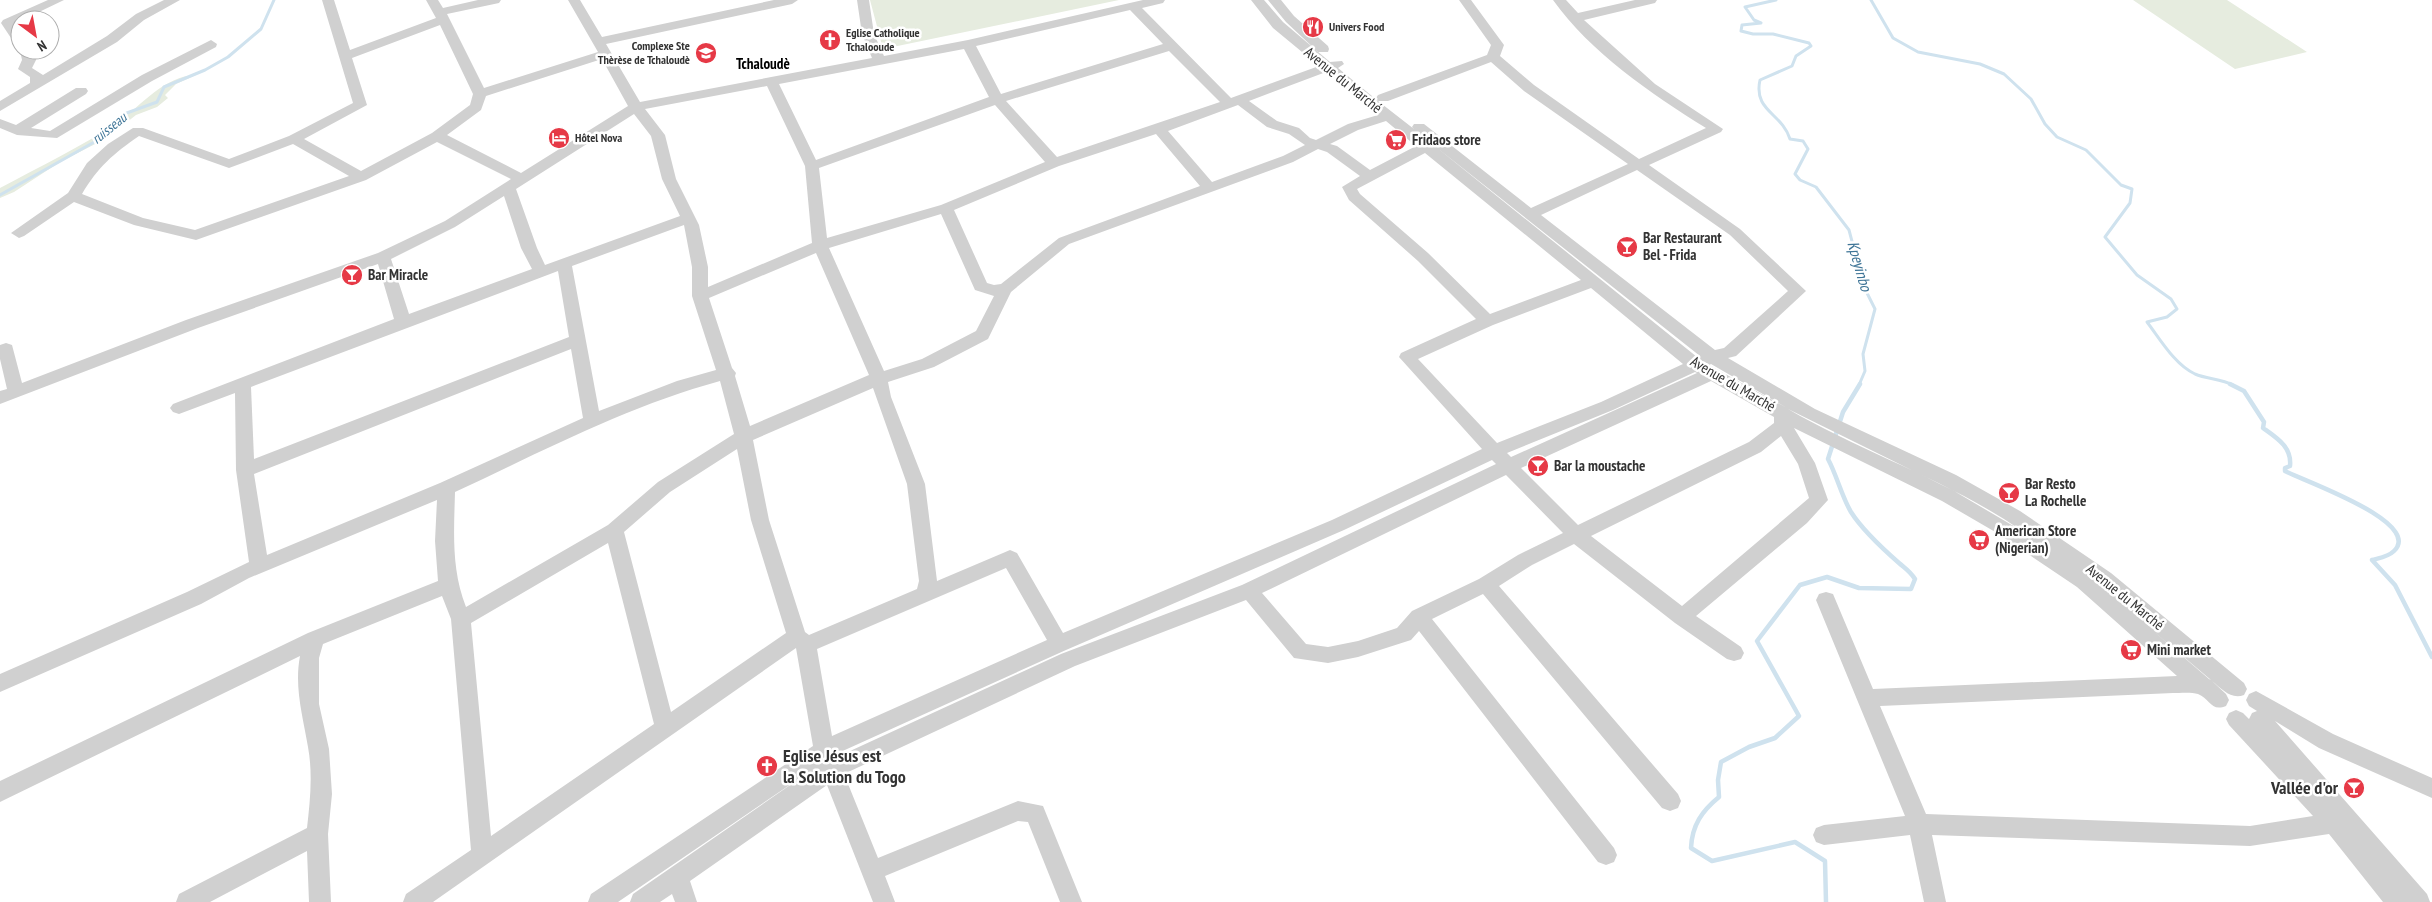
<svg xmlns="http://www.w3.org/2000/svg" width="2432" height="902" viewBox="0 0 2432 902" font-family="'PT Sans Narrow',sans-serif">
  <rect width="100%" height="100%" fill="#fff"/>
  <!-- green -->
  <path fill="#e6ecdf" d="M870,0H1119L883,49Z
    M2133,0H2227L2307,52L2235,69Z
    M196,75L176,84L165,95L168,98L157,107L136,115L107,138L60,162L14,192L0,198V188C39,167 81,147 118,122C142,105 164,76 196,75Z"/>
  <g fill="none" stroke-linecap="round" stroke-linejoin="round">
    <!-- stream-far1 -->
    <path stroke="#cfe2ee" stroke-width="3" d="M1776,0L1745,7L1754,20L1761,23L1742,25L1741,31L1753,34H1773L1809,43L1811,46L1796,56L1792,66L1760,80C1753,111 1782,113 1790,139L1803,141L1808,149L1795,174L1800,180L1816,187L1849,230L1864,287L1875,309L1863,354L1865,371L1859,385
      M1871,0L1893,38L1918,52L1980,64L2004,74L2031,99L2045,124L2057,137L2086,150L2121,185L2132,189L2130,203L2105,237L2137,275L2171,299L2177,309L2167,317L2147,322C2160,339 2175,365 2195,374C2207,379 2221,379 2233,385
      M0,195L105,136L112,128V123L124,114L157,102L164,87L205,70L228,57L261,29L274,0"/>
    <!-- stream -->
    <path stroke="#cfe2ee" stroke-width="4.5" d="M2230,384L2244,391L2264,422L2263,428C2277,438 2292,447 2290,466L2285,468V471C2301,480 2424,522 2394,551C2388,557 2379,558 2372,560L2395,585L2432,657
      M1826,902L1825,861L1795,842L1712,861L1691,848C1692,825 1702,811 1719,797L1718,780L1721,762L1749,747L1775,738L1799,716L1757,641L1800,585L1827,577L1859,588L1911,589L1915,579C1910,571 1906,569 1899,563C1883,549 1863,531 1851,512C1842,497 1837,476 1828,459L1843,412L1860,384"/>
    <!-- minor -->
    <path fill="#d0d0d0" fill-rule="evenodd" d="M48,0H64L14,24L20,32V45L15,44L1,23L3,20Z
      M164,0H180L144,20L117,42L0,111V101L30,83V77L18,69L22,60L20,50H34L36,60L32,68L43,75L107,36L136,14Z
      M322,0H334L350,50L436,18L426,0H438L443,8L478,0H501L499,3L447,14L484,88L598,52L568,0H580L602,37L774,0H798L792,4L606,44L640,102L872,58L862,34L857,0H869L874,34L884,56L968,40L1143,0H1165L1163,3L1142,8L1231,98L1319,66L1273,28L1251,0H1264L1283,22L1330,62L1342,61L1344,64L1338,68L1378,101L1376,98L1378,95L1487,55L1491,45L1459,0H1471L1504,45L1500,56L1534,85L1639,159L1706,128C1650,93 1591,53 1553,0H1566L1578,13L1635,0H1657L1655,3L1584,20L1655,84L1723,129L1721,132L1649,165L1740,229L1806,291L1736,356L1728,358L1815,409L1956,475L2020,511L2111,573L2244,683L2247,689L2244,695C2231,700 2222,689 2212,681L2226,694L2229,700L2226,706C2211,712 2210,699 2198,694C2192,692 2180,693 2173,693L1880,706L1926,814L2250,826L2313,816L2229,725L2226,719L2229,713L2236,710L2243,713L2249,719L2252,713L2257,711L2249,706L2246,700L2249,694L2256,691L2333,734L2432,778V798L2319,748L2275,721L2427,894L2430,902H2383L2329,834L2250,846L1932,835L1946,902H1924L1910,835L1824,845L1816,842L1813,835L1816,828L1824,825L1905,816L1816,600L1819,594L1826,592L1833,594L1873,689L2177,676L2077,587L1997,533L1942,501L1794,428L1815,463L1828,500L1807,523L1696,616L1741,647L1744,653L1741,659L1734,661L1727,659L1675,623L1574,544L1532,565L1499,586L1678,794L1681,801L1678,808L1670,811L1662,808L1483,594L1432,619L1614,848L1617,855L1614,862L1606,865L1598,862L1419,631L1411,640L1358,657L1328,663L1294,658L1246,600L1075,666L844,774L878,858L1018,801L1043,806L1082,902H1060L1028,822L1018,821L885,876L895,902H873L827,785L690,881L697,902H675L672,894L660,902H630L633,894L819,765L618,902H588L591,894L813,746L796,648L433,902H403L406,894L471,850L451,619L442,596L323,644L319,658V704L329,749L332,794L328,834L331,902H309L307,851L210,902H176L179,894L307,828C310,802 313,774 308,747C303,717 294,687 300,656L0,802V781L308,633L438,581L435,541L437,500L249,578L201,604L0,692V674L187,592L249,562L236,470L235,393L179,414L173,412L170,408L173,404L394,319L378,264L198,328L0,404V391L7,389L0,359V345L6,343L12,345L22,383L186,320L378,253L445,221L511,179L437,142L366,180L196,240L134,225L74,202L24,236L19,238L11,233L68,193L87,163L108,144L133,128H143L229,159L289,136L353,103ZM1130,10L1163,44L1001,94L976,46ZM440,25L473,94L470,105L432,133L361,171L304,139L367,105L352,58ZM964,49L989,97L816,160L779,84ZM1169,51L1220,102L1057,157L1006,101ZM602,59L628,106L521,173L447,135L481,110L486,96ZM1491,62L1524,91L1628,164L1531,208L1424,124H1414L1412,127L1414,129L1378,101H1388ZM1326,72L1378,115L1348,124L1316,140L1310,138L1299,128L1277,121L1249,101ZM767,86L805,166L812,243L708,287V267L699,225L676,179L665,135L645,109ZM995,105L1045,162L941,205L827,238L819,168ZM1238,105L1267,127L1289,134L1305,145L1283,156L1212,182L1168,131ZM634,114L651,136L662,179L680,216L545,265L537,248L516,189ZM1386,121L1416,146L1370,170L1337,146L1330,144L1358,130ZM1156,134L1200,186L1059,238L1001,284L994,285L987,283L954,210L1059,166ZM139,136L229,168L293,144L349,176L195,230L143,218L82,194C98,167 113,154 139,136ZM1436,147L1700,356L1697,357ZM1318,149L1327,152L1360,176L1342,187L1349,200L1418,261L1476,319L1401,353L1399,357L1482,449L1332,520L1063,633L1017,553L1010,550L1003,553L937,581L925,484L891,397L888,382L934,367L988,339L1011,292L1069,244L1293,162ZM1425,153L1581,280L1490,314L1428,253L1360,194L1357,189ZM1637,170L1730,235L1788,291L1724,348L1715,350L1541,215ZM504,196L521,248L532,269L409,314L391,259L455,227ZM941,214L975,290L994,296L976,331L922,359L884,371L829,248ZM684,225L692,267V296L716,370L677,381L599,411L572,266ZM816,253L869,375L750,426L735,376L736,373L732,368L709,298ZM558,271L569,337L254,459L251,387ZM1591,288L1683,364L1601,402L1497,443L1418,359L1493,325ZM571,349L583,418L440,483L267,555L254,474ZM1711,364L1787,408L1709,365ZM1695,372L1697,373L1511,457L1507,453L1613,410ZM720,381L734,434L658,482L608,525L466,607C451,569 454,531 455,492C541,452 628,406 720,381ZM1711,381L1774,417V423L1749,442L1578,525L1521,468ZM873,388L907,484L919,581L917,589L809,635L805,632L769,520L753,440ZM1788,409C1864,453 1950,481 2022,531L1954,491ZM1781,436L1798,464L1809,498L1682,606L1591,536L1761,452ZM737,449L751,520L786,633L671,712L624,532L670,492ZM1492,460L1496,464L1242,585L1061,654L837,757L836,754L1066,650L1344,530ZM1506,475L1563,533L1518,555L1479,579L1412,611L1397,628L1358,641L1328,647L1306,644L1262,593ZM608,543L654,724L491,836L471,623ZM1006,568L1047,640L832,736L817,649ZM2152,630L2211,680L2209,679Z
      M1268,0H1281L1294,16L1328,46L1329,49L1328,52H1318L1286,22Z
      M211,40L217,44L216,47L152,81L57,138L17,135L0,128V119L16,125L76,88H86L88,91L86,94L31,128L50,131L142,75Z"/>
  </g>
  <!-- icons -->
  <defs>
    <g id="restaurant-disc" transform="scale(1.125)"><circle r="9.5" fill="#e63946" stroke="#fff"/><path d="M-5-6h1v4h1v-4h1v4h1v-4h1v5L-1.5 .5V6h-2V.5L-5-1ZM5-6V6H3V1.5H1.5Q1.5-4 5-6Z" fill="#fff"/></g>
    <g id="church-disc" transform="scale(1.125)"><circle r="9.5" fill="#e63946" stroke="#fff"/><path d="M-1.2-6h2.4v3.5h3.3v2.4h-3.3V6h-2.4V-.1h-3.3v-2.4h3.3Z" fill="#fff"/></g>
    <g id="school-disc" transform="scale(1.125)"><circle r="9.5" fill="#e63946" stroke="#fff"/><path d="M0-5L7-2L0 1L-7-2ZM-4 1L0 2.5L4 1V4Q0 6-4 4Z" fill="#fff"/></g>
    <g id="hotel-disc" transform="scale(1.125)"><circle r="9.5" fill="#e63946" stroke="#fff"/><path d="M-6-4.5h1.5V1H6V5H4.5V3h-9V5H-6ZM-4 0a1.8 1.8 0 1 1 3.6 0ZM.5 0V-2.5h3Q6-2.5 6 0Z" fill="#fff"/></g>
    <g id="supermarket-disc" transform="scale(1.125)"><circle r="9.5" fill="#e63946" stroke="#fff"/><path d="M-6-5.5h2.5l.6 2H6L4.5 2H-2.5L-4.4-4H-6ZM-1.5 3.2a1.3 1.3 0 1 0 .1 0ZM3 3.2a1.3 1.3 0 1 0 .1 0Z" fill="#fff"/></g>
    <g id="bar-disc" transform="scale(1.125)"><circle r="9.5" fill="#e63946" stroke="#fff"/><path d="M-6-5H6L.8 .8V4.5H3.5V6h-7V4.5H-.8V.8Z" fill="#fff"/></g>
  </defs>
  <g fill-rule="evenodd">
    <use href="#restaurant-disc" x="1313" y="27"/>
    <use href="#church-disc" x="830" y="40"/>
    <use href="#school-disc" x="706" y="53"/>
    <use href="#hotel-disc" x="559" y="138"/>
    <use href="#supermarket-disc" x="1396" y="140"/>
    <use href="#bar-disc" x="1627" y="247"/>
    <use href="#bar-disc" x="352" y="275"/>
    <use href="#bar-disc" x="1538" y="466"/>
    <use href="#bar-disc" x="2009" y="493"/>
    <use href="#supermarket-disc" x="1979" y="540"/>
    <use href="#supermarket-disc" x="2131" y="650"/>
    <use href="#church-disc" x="767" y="766"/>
    <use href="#bar-disc" x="2354" y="788"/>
  </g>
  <g text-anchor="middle" stroke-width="5" stroke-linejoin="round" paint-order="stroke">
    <!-- far-poi labels -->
    <g font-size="12" font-weight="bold" fill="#333" stroke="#fff" text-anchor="start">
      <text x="1329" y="31">Univers Food</text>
      <text x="846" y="37">Eglise Catholique<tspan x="846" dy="14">Tchalooude</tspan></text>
      <text x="690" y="50" text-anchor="end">Complexe Ste<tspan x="690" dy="14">Thèrèse de Tchaloudè</tspan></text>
      <text x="575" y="142">Hôtel Nova</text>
    </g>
    <!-- far-water labels -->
    <g font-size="14" font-style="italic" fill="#3f7597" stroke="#fff">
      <text transform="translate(109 128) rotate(-39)" y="5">ruisseau</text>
    </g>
    <!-- far-quarter labels -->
    <g font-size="15" font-weight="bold" fill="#000" stroke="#fff">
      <text x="763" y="69">Tchaloudè</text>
    </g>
    <!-- street labels -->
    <g font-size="15" fill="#333" stroke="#fff">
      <text transform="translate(1343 80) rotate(39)" y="5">Avenue du Marché</text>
      <text transform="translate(1733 384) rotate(30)" y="5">Avenue du Marché</text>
      <text transform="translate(2125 597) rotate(39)" y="5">Avenue du Marché</text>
    </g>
    <!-- poi labels -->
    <g font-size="15" font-weight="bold" fill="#333" stroke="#fff" text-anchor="start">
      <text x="1412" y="145">Fridaos store</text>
      <text x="1643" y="243">Bar Restaurant<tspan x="1643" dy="17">Bel - Frida</tspan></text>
      <text x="368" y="280">Bar Miracle</text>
      <text x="1554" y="471">Bar la moustache</text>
      <text x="2025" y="489">Bar Resto<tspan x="2025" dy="17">La Rochelle</tspan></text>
      <text x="1995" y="536">American Store<tspan x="1995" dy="17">(Nigerian)</tspan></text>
      <text x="2147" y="655">Mini market</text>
    </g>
    <!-- water labels -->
    <g font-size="16" font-style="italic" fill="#3f7597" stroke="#fff">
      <text transform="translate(1860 266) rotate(74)" y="6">Kpeyinbo</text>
    </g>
    <!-- near-poi labels -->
    <g font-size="18" font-weight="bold" fill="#333" stroke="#fff" text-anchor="start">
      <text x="783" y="762">Eglise Jésus est<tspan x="783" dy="21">la Solution du Togo</tspan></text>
      <text x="2338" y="794" text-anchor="end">Vallée d'or</text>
    </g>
  </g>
  <!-- north arrow -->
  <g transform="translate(35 35) rotate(148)"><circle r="24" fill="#ffffff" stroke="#adadad"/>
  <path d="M0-4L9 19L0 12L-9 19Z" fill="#e63946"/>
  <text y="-8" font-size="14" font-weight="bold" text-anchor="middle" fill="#333333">N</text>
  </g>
</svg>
